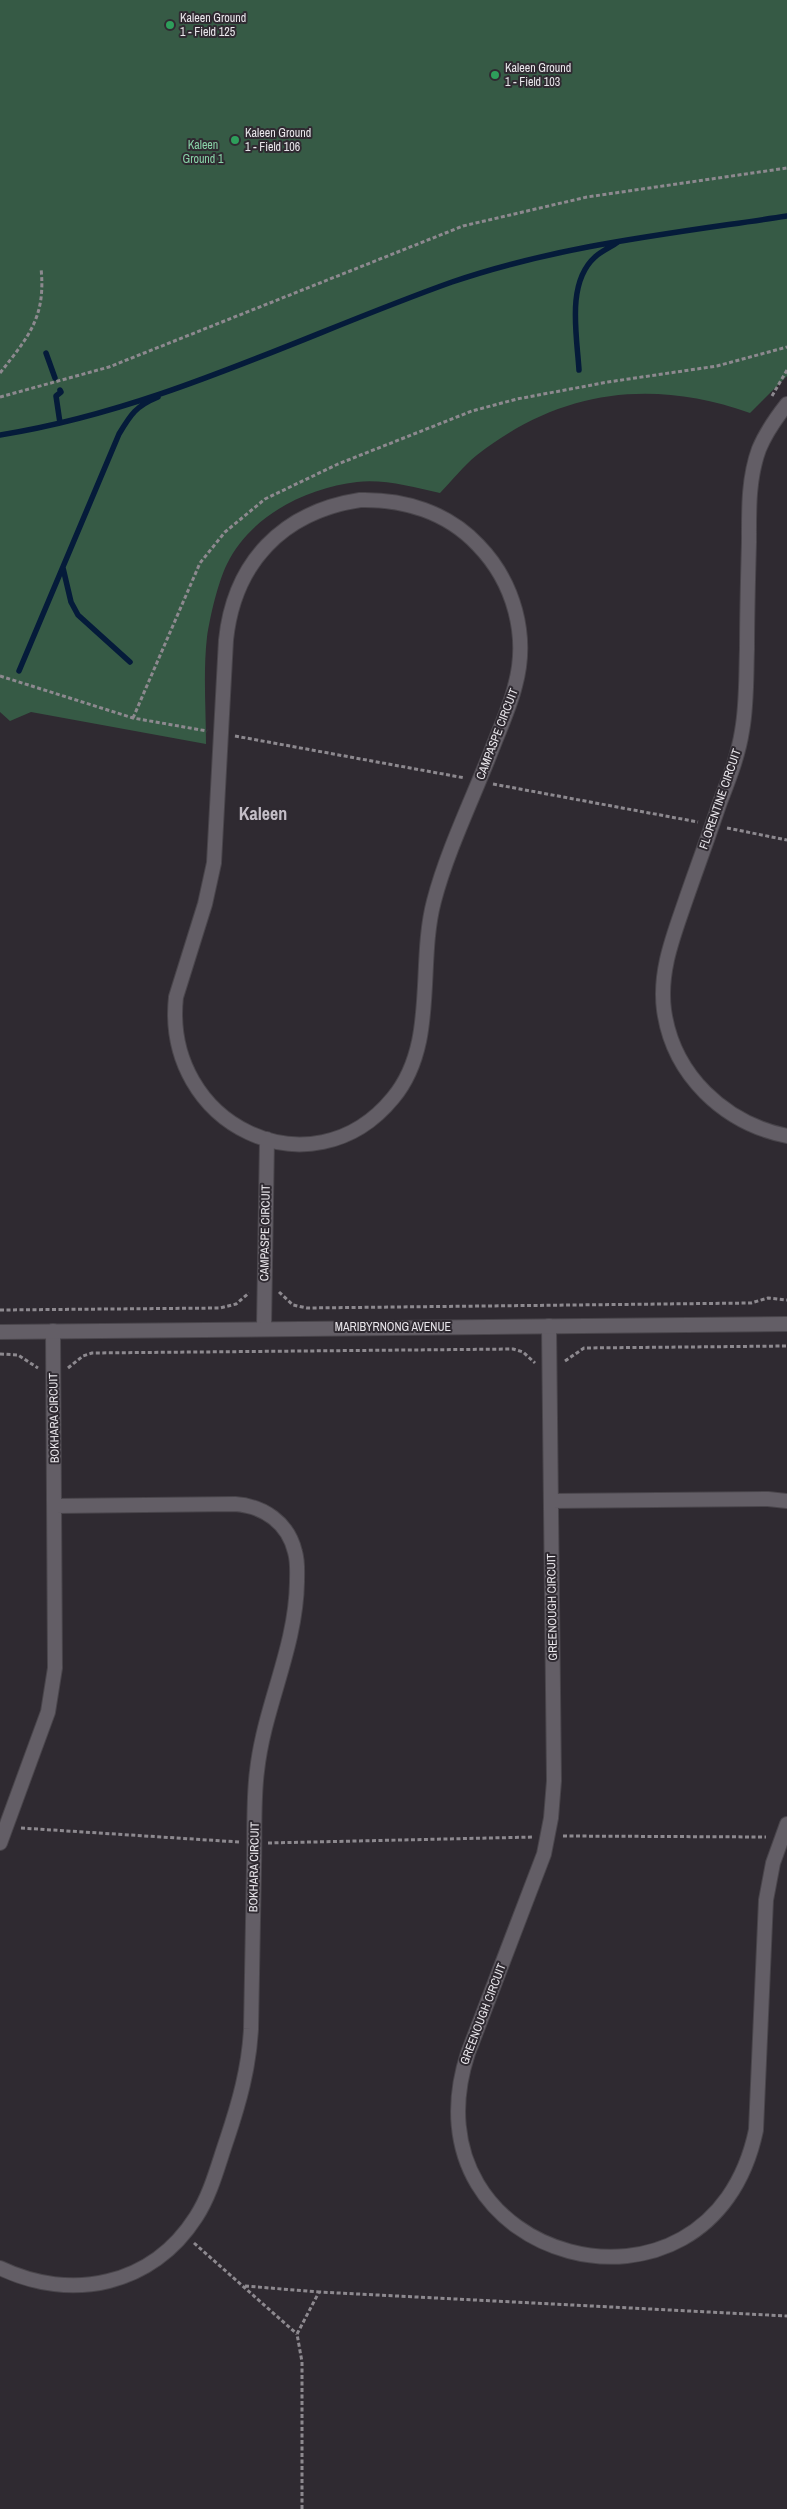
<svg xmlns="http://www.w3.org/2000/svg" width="787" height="2509" viewBox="0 0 787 2509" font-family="'Archivo Narrow',sans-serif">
  <rect width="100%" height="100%" fill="#2f2a31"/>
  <!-- green -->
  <path fill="#365a45" d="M0,0H787V376L750,413C651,378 560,390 477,455C463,466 452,481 440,493C413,487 384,479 357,482C306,488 250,516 227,564C218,582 210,617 207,637C203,672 206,709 206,744L31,712L10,721L0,712Z"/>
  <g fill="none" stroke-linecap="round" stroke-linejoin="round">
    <!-- stream -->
    <path stroke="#051b3a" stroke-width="5.5" d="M46,353L55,378
      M579,370C577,336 566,283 595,257C601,251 611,247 618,242
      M60,390L61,392L56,396L60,423
      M0,435C158,410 303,335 452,282C560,245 675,233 787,216
      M63,568L71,602L78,615L130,662
      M19,671L119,434C131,414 136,406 158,397"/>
    <!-- minor casing -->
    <g stroke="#49454b" stroke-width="16">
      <path id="minor" d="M787,404C776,418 766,432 759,449C748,479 749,511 749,542C748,578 747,614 747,649C746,676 747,704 742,731C738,757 728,781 719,805C708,838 696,870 685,902C673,937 659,972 664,1010C673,1075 724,1123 787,1136
        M360,500C404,499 447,512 478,545C514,582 529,636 515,686C510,707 500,728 492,749C473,798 447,851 434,901C417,965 438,1044 393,1098C312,1197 162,1125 176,997L205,904L214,863L226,640C234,563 282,512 360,500Z
        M549,1326L554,1781L551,1818L544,1854L468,2053C399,2263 711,2346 756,2130L766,1900L773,1863L787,1824
        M264,1328L267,1139
        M551,1501L768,1499L787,1501
        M0,1843L48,1712L55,1668L53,1331
        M0,2268C71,2302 152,2286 196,2217C211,2194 218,2165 227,2139C239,2103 249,2068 251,2029C252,1975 253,1920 254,1866C255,1834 253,1802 257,1771C264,1707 296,1648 297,1582C297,1572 298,1562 295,1552C288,1522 263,1506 235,1504L55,1506"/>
    </g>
    <!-- tertiary casing -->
    <g stroke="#49454b" stroke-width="16">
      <path id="tertiary" d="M0,1332L787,1324"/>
    </g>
    <!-- path -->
    <path stroke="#8d898f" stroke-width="3" stroke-dasharray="4 2.5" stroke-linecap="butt" d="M0,373C29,336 46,317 41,268
      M772,396L787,370
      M0,397L109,367L463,226L587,197L787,168
      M0,676L133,718L207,731
      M133,718L200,563L225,532L265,499L338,464L472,411L517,399L608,382L717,366L787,347
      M235,736L465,778
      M493,784L698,822
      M727,828L787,840
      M279,1292L293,1305L307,1308L751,1303L768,1298L787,1300
      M0,1310L220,1308L236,1304L249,1293
      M0,1354L18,1355L38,1368
      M565,1361L584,1348L787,1346
      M68,1368L83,1356L92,1353L513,1349L523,1352L535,1363
      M21,1828L239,1842
      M563,1836L766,1837
      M268,1843L534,1837
      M194,2243L297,2334
      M245,2286L319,2292
      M302,2509V2362L297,2334L319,2292L787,2316"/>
    <!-- minor -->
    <use href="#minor" stroke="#635e66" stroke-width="14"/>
    <!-- tertiary -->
    <use href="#tertiary" stroke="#635e66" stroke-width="14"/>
  </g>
  <!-- markers -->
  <g fill="#2e9e5b" stroke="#2f2a31" stroke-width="2">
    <circle cx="170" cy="25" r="5"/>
    <circle cx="495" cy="75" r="5"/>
    <circle cx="235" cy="140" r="5"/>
  </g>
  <g text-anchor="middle" stroke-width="4" stroke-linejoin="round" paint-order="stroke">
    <!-- poi labels -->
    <g font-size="12" fill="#e9e6eb" stroke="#2f2a31" text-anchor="start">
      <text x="180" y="22">Kaleen Ground<tspan x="180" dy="14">1 - Field 125</tspan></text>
      <text x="505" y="72">Kaleen Ground<tspan x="505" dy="14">1 - Field 103</tspan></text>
      <text x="245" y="137">Kaleen Ground<tspan x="245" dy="14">1 - Field 106</tspan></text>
    </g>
    <!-- park labels -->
    <g font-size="12" fill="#89d3a8" stroke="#2f2a31">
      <text x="203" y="149">Kaleen<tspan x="203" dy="14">Ground 1</tspan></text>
    </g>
    <!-- street labels -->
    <g font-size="12" fill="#e9e6eb" stroke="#2f2a31">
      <text transform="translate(497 734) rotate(-69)" y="4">CAMPASPE CIRCUIT</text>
      <text transform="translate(720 799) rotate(-71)" y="4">FLORENTINE CIRCUIT</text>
      <text transform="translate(265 1233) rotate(-89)" y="4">CAMPASPE CIRCUIT</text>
      <text x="393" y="1331">MARIBYRNONG AVENUE</text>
      <text transform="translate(54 1418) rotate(-91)" y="4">BOKHARA CIRCUIT</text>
      <text transform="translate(552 1607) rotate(-91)" y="4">GREENOUGH CIRCUIT</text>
      <text transform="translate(254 1867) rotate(-89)" y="4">BOKHARA CIRCUIT</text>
      <text transform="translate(483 2014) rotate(-69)" y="4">GREENOUGH CIRCUIT</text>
    </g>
    <!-- district labels -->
    <g font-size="18" font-weight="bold" fill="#c4bec7" stroke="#2f2a31">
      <text x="263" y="820">Kaleen</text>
    </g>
  </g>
</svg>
